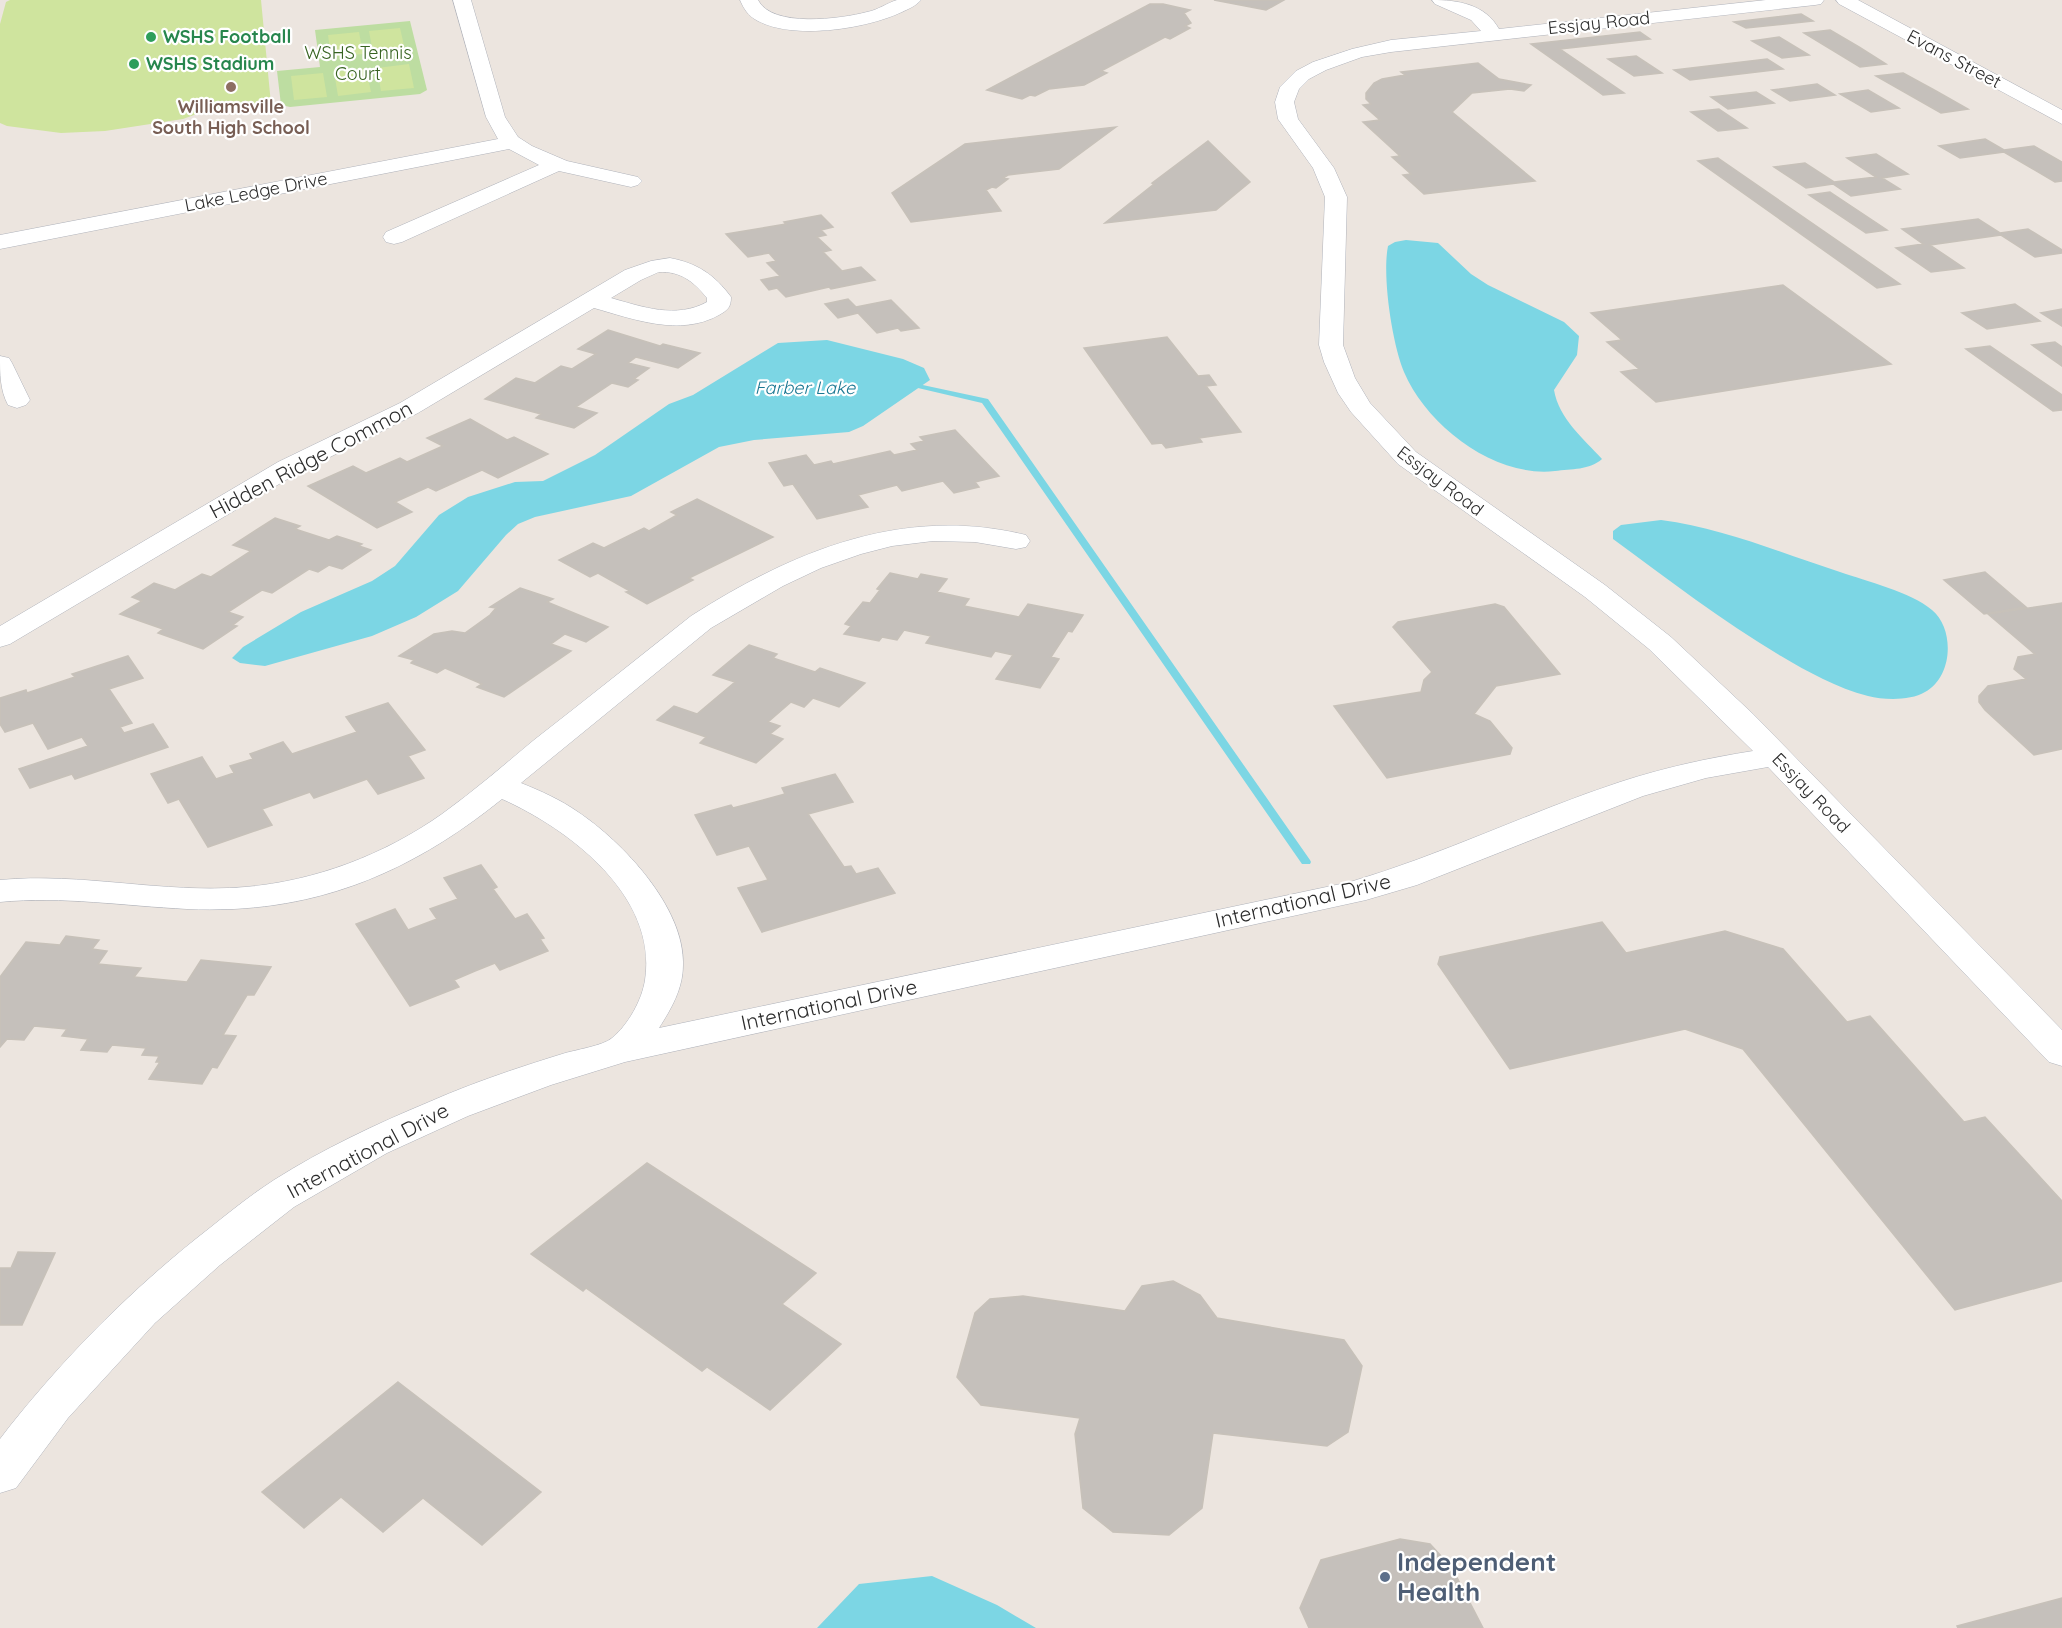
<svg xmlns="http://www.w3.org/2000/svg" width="2062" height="1628" viewBox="0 0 2062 1628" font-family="Quicksand,sans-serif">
  <rect width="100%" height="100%" fill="#ece5df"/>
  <!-- green -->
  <path fill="#bddda1" d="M410,21L427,90L420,94L290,107L281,105L277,71L320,67L315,30Z"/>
  <!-- pitch -->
  <path fill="#cfe49e" d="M10,0H261L271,104L210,109L183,119L105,131L61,133L7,126L0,123V24L6,2Z
    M400,28L405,50L373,53L369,31Z
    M359,32L363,54L331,57L328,35Z
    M409,64L414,88L381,91L377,68Z
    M366,69L371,92L338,96L334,72Z
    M323,73L327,97L294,100L291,76Z"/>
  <!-- water -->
  <path fill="#7cd6e4" d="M1406,240L1438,243L1471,274L1488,285L1564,322L1579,336L1577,355L1554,390C1559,419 1583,438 1602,459C1590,470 1571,469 1555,471C1495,478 1427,426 1404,372C1392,343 1382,276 1388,246L1395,242Z
    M827,340L903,359L924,368L930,380L863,426L849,432L754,440L719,447L631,496L535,517L518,524L506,535L458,591L416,617L372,636L265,666L240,663L232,658L243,647L301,612L372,581L395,566L439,515L468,497L515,482L543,481L595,455L669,404L693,395L778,343Z
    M1661,520C1723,528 1781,553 1840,572C1866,581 1911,592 1932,610C1955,629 1953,677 1925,692C1910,701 1884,700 1868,696C1837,688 1808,672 1781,656C1722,621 1669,580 1613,539V531L1621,525Z
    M932,1576L997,1605L1036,1628H817L859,1584Z"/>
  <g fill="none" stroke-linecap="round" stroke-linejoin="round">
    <!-- stream -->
    <path fill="#7cd6e4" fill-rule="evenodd" d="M918,384L988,399L1310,860L1311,862L1310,864H1302L982,403L918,388Z"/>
  </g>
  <!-- building -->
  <path fill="#c5c0bb" stroke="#c7c1b9" stroke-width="1.5" d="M1214,0H1284L1266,10Z
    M1150,4H1163L1190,10L1184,13L1191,23L1185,26L1190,28L1170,39L1165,37L1101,71L1107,73L1084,85L1049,89L1035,96L1030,95L1022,99L987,90Z
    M1801,14L1813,21L1746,28L1734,22Z
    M1830,30L1859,47L1886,64L1860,67L1804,33Z
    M1640,32L1650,39L1560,49L1624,93L1603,95L1531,44Z
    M1779,37L1809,55L1782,58L1752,41Z
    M1636,56L1662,73L1634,76L1608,59Z
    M1767,59L1783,69L1690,80L1674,70Z
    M1478,63L1499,79L1531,85L1524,91L1510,89L1472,93L1452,112L1535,181L1424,194L1403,175L1411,174L1392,157L1400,156L1363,122L1380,120L1363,105L1371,104L1366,99V93L1374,83L1382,79L1405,75L1401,72Z
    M1903,73L1936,91L1968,109L1941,113L1876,76Z
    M1817,84L1835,95L1790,101L1772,90Z
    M1868,90L1899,108L1871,112L1840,94Z
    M1756,92L1774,103L1728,109L1711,97Z
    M1719,109L1747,128L1718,131L1691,112Z
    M1116,127L1059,169L1008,175L1003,178L1008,179L996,188L992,187L986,190L1001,211L911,222L892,193L965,144Z
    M1985,139L2004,150L2034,146L2062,162V181L2055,182L2004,152L1960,158L1939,146Z
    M1208,141L1250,182L1216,210L1105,223L1154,184L1152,183Z
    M1876,154L1908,174L1882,178L1900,189L1851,196L1833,184L1806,188L1774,167L1805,163L1834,182L1876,177L1847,158Z
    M1718,158L1900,284L1877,288L1698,161Z
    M1830,192L1887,230L1866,233L1809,195Z
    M821,215L833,227L821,230L826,235L817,237L831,250L823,252L842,271L861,267L875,280L831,289L829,287L786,297L777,288L769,290L761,280L780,276L767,263L776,261L769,253L748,257L726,234L786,224L784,222Z
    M1978,219L2000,233L2028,229L2062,250V253L2035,257L2001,235L1930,245L1964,268L1931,272L1896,248L1923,244L1902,229Z
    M1783,285L1891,364L1656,402L1621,372L1639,369L1607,342L1622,340L1591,313Z
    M848,299L856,307L891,300L919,328L901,331L898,328L877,333L858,313L838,318L825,304Z
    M2015,304L2040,321L1987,329L1962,313Z
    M2062,309V326L2041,313Z
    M608,330L660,346L663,344L700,353L678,368L636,357L628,363L649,368L634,379L638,380L628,387L612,383L576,407L597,413L574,428L536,418L541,414L485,399L516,378L535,383L561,366L572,369L596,354L578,349Z
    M1167,337L1198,376L1209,375L1216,385L1206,386L1241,432L1199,438L1202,442L1166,448L1162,443L1152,444L1084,348Z
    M2055,342L2062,347V366L2032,345Z
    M1990,346L2062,395V410L2053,411L1966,349Z
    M470,419L507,440L514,437L548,454L498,478L482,470L436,491L428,487L395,502L412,512L377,528L308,486L353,466L366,473L400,458L407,462L443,446L427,438Z
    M955,430L999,476L975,482L979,487L954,493L943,481L902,491L897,485L858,495L868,507L817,519L793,484L784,486L769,463L806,455L814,465L831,461L833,464L890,451L894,455L917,450L911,444L924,441L920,437Z
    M697,499L773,537L689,578L693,580L647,604L626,592L630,591L598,573L590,577L559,560L593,543L604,548L644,528L649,531L677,515L671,512Z
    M275,518L300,526L295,529L329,540L337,536L362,544L359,546L371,550L342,569L329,565L318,572L309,569L272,593L262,590L228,612L243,617L233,625L237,626L203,649L158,633L163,629L120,614L142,601L132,597L154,583L175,590L202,574L211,577L251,551L233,545Z
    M1985,572L2013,596L2026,607L1984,614L1944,580Z
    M890,573L918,579L921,574L947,579L937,592L969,599L964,606L1019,617L1028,604L1083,615L1072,632L1068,631L1051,657L1059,659L1040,688L996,679L1013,655L995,651L991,657L926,643L931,636L904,630L897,640L882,637L879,641L844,634L851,626L845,624L863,602L870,603L880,590L877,589Z
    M520,588L553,599L547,602L608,627L586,642L565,634L551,644L571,651L504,697L477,687L482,684L445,668L437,673L411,663L414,660L399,656L434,634L452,631L465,633L490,615L496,608L490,607Z
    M2062,603V749L2034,755L1985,710L1979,702V696L1988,686L2026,679L2014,669L2018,657L2035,654L1988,614Z
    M1495,604L1504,607L1560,674L1496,686L1474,714L1490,721L1512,748L1510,754L1387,778L1334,706L1421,692L1424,680L1432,672L1393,627L1398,622Z
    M749,645L777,654L773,658L815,672L820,668L865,683L839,707L813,698L804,707L791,702L768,722L780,726L770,734L783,739L756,763L700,743L706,737L657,720L674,706L697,714L735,682L713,675Z
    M128,656L143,678L109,689L132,723L120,727L124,733L153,724L168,747L75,779L72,774L30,788L19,769L88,746L82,737L48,749L33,723L5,732L0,724V698L26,690L27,693L75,677L72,674Z
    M388,703L425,750L408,756L424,778L378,794L367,779L314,798L310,792L262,809L272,825L208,847L179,799L168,803L151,774L202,757L216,779L234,773L230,766L253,759L250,754L283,742L292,754L357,732L346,717Z
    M835,774L853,802L808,814L844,867L851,866L856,874L878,868L895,893L762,932L738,888L768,880L749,846L717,855L695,815L731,805L733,808L785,794L782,788Z
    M481,865L497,887L493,889L515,919L527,914L544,938L540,939L548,951L500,970L495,963L475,971L454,980L459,987L410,1006L356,924L395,909L408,930L437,919L430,909L458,899L444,878Z
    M1602,922L1626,953L1725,931L1783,949L1847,1022L1870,1016L1964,1122L1985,1117L2062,1201V1281L1955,1310L1743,1049L1685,1029L1510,1069L1438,964L1440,957Z
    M66,936L99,940L92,949L107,951L98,964L141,968L134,977L187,982L201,960L271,967L254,995H247L223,1035L236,1036L217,1068L212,1067L202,1084L149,1079L160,1062H156L159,1056L142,1055L146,1048L112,1045L107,1052L81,1050L88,1039L62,1036L67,1029L34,1026L24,1040L7,1039L0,1047V977L26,942L60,945Z
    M647,1163L816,1273L782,1304L841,1344L770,1410L707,1367L702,1371L586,1288L583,1291L531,1254Z
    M18,1252L55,1253L22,1325H0V1268H11Z
    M1173,1281L1200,1295L1217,1318L1344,1340L1362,1366L1348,1432L1327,1446L1213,1433L1202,1508L1169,1535L1113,1532L1083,1508L1075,1434L1080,1418L981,1405L957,1377L975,1313L990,1299L1023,1296L1125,1311L1142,1286Z
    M398,1382L541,1492L482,1545L423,1498L383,1532L341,1497L304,1528L262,1492Z
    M1400,1539L1430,1544L1452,1568L1483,1628H1309L1300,1608L1321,1560Z
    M2062,1598V1628H1958L1957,1626Z"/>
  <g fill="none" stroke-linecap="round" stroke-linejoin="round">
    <!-- minor casing -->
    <g stroke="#b0b3bb" stroke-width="1">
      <path id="minor" d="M453,0H471L505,117L518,137L532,146L567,161L638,177L642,181L638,185L631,187L559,171L402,242L394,244L386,242L383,237L386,232L539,165L509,149L0,249V235L498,139L486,117Z
        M740,0H758C772,28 841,19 867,12C878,10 887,3 897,0C904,0 914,0 921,0C916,6 908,9 902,12C866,29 794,40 758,21C748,16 744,9 740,0Z
        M1432,0C1458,0 1485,4 1499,29L1766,0H1824L1821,4L1815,5L1391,52L1362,57L1326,70L1309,79L1299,89L1294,102L1298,119L1334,168L1347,197L1343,345L1355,378L1370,403L1416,452L1605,585L1671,637L1753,714L2062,1030V1066L2049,1062L1768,767L1706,778L1643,796L1417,885L1366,900L625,1062L551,1085L468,1116L387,1153L294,1207L220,1265L155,1323L68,1418L16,1488L0,1493V1439L10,1426C69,1352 136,1285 211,1227C231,1211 252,1194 274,1180C323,1149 376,1124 429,1102C472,1083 517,1068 562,1054C574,1050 603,1046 612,1038C628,1025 642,1000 645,980C658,896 569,829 502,799C408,875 310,915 187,909C124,906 63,896 0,902V880C82,872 163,894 245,887C315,881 384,855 442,814C474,791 504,765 534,740C587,699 639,657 691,616C793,551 903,505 1026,535L1030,541L1026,547L1016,549L975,542L933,541L892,546L861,554L821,568L783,586L711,628L521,783C541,791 561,800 578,812C623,842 685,908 683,965C683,989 671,1009 659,1028L1350,882C1442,855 1529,812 1620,782C1663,768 1708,758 1753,751L1649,649L1585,597L1398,464L1351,412L1338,393L1324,362L1319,345L1325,197L1313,168L1278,119L1275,102L1280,87L1296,71L1313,62L1352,49L1391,40L1481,31L1471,20L1435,4Z
        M1836,0H1858L2062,110V124L1839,4Z
        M670,258C697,263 715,275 731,297C731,307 728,310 719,315C680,337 633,319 594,308L418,413L296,474L10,644L0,647V626L278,462L400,403L625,270L651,261ZM659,272C681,271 694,282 707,298V302C676,319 643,307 611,298L641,280Z
        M0,356L9,358L12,363L30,400L26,405L17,408L8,405C0,390 0,374 0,356Z"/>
    </g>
    <!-- minor -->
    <use href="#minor" fill="#fff" fill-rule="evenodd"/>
  </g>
  <!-- markers -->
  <g fill="#2e9e5b" stroke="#fff" stroke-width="2">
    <circle cx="151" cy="37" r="6"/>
    <circle cx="134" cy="64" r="6"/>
  </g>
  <circle fill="#8d6e63" stroke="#fff" stroke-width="2" cx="231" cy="87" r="6"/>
  <circle fill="#5c6f8a" stroke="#fff" stroke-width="2" cx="1385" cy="1577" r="6"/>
  <g text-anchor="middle" stroke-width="4.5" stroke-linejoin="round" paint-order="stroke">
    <!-- far-street labels -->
    <g font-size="18" fill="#2c2c2c" stroke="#fff">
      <text transform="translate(1599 23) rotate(-6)" y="6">Essjay Road</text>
      <text transform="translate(1954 59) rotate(28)" y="6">Evans Street</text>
      <text transform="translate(256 192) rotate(-11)" y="6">Lake Ledge Drive</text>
      <text transform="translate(1440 481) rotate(37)" y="6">Essjay Road</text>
      <text transform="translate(1811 793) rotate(46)" y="6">Essjay Road</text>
    </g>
    <!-- far-leisure labels -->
    <g font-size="18" font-weight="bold" fill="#27864d" stroke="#fff" text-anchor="start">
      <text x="163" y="43">WSHS Football</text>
      <text x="146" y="70">WSHS Stadium</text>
    </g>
    <!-- far-park labels -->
    <g font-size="18" fill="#376321" stroke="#fff">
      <text x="358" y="59">WSHS Tennis<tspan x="358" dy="21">Court</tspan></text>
    </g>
    <!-- far-education labels -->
    <g font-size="18" font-weight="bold" fill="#785e54" stroke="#fff">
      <text x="231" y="113">Williamsville<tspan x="231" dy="21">South High School</tspan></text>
    </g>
    <!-- far-water labels -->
    <g font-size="18" font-style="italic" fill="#1a7792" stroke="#fff">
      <text x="805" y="394">Farber Lake</text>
    </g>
    <!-- street labels -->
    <g font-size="21" fill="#2c2c2c" stroke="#fff">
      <text transform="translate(311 460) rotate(-28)" y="7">Hidden Ridge Common</text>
      <text transform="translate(1303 901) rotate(-13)" y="7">International Drive</text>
      <text transform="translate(829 1005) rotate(-12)" y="7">International Drive</text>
      <text transform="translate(368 1151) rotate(-28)" y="7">International Drive</text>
    </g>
    <!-- near-service labels -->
    <g font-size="26" font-weight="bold" fill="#4e5e75" stroke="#fff" text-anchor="start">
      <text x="1397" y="1571">Independent<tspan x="1397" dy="30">Health</tspan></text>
    </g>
  </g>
</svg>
